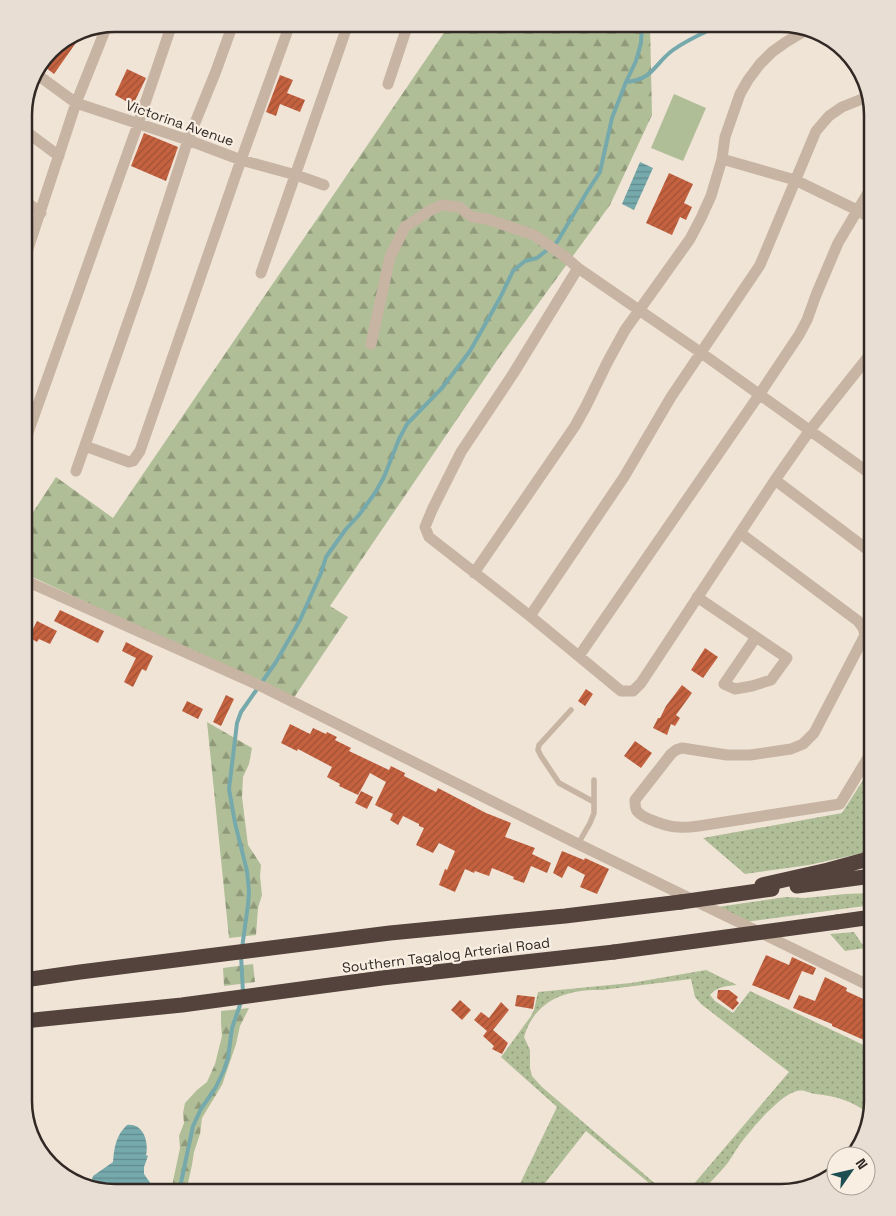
<svg xmlns="http://www.w3.org/2000/svg" width="896" height="1216" viewBox="0 0 896 1216" font-family="'Space Grotesk',sans-serif">
  <defs>
    <pattern id="grass-dots" width="8" height="8" patternUnits="userSpaceOnUse" patternTransform="scale(1.25)"><rect width="8" height="8" fill="#b0be97"/><path d="M2 2h.1M6 6h.1" fill="none" stroke="#909a7b" stroke-width="1.8" stroke-linecap="round"/></pattern>
    <pattern id="forest-firs" width="22" height="20" patternUnits="userSpaceOnUse" patternTransform="scale(1.25)"><rect width="22" height="20" fill="#b0be97"/><path d="M5 1l3.5 6h-7zM16 11l3.5 6h-7z" fill="#909a7b"/></pattern>
    <pattern id="water-rules" width="6" height="5" patternUnits="userSpaceOnUse" patternTransform="scale(1.25)"><rect width="6" height="5" fill="#76a9ac"/><path d="M0 2.5h6" fill="none" stroke="#618a8c"/></pattern>
    <pattern id="building-hatch" width="6" height="6" patternUnits="userSpaceOnUse" patternTransform="scale(1.25)"><rect width="6" height="6" fill="#c46240"/><path d="M-1 1l2-2M0 6l6-6M5 7l2-2" fill="none" stroke="#a05135"/></pattern>
  </defs>
  <rect width="100%" height="100%" fill="#f0e4d6"/>
  <!-- grass -->
  <path fill="url(#grass-dots)" d="M872,766V851L809,865L745,874L703,838L842,813Z
    M872,893V905L745,922L717,907L786,897L805,898L845,894Z
    M854,932L862,944L872,943V947L845,951L830,934Z
    M706,970L737,985C728,986 717,986 710,995L715,1001L733,1013L750,991L872,1049V1101L869,1114C853,1101 836,1096 816,1094C807,1093 804,1088 794,1092C779,1097 754,1126 744,1139C737,1147 733,1156 727,1164C719,1174 709,1183 701,1192H687L789,1072L701,1004L695,997L691,979L602,990C566,989 535,1000 524,1037L530,1050V1068L532,1076L542,1087L665,1192H660L586,1131L538,1192H516L557,1107L501,1057L531,1016L534,1010L538,992L631,983Z"/>
  <!-- forest -->
  <path fill="url(#forest-firs)" d="M450,24H650L652,115L610,205L498,359L330,606L348,617L293,699L24,573V526L56,477L113,518Z
    M207,722L252,748L249,764L243,777L242,797L248,845L261,865L260,876L262,895L258,908L256,935L229,938Z
    M253,964L255,982L224,986L223,968Z
    M249,1008L240,1026L236,1044L222,1085L202,1118L200,1134L194,1152L192,1165L186,1192H172L173,1181L180,1148L179,1136L184,1123L183,1113L185,1103L197,1090L207,1082L215,1064L222,1036L221,1024V1011Z"/>
  <!-- garden -->
  <path fill="#b0be97" d="M674,94L706,108L683,161L651,148Z"/>
  <!-- water -->
  <path fill="url(#water-rules)" d="M640,162L653,168L634,210L622,204Z
    M127,1125C144,1123 149,1143 146,1155L148,1156L144,1167V1174L151,1184V1191L110,1192L90,1186L93,1176L113,1162C114,1148 116,1135 127,1125Z"/>
  <g fill="none" stroke-linecap="round" stroke-linejoin="round">
    <!-- stream -->
    <path stroke="#76a9ac" stroke-width="4" d="M626,82C653,80 654,64 673,50C688,39 706,32 722,24
      M242,948L248,905L249,891L247,871L235,823L229,789L237,723L241,712L276,662L300,620L321,573L326,557L346,529L359,515L375,493L384,477L399,439L407,424L442,388L470,351L500,298L513,271L525,261L537,258L557,242L587,192L600,172L612,118L626,82L636,61L641,43L642,24
      M241,955L243,993
      M179,1192L193,1126L201,1109L216,1087L224,1070L228,1058L232,1028L241,1002"/>
  </g>
  <!-- building -->
  <path fill="url(#building-hatch)" d="M80,37L54,74L41,64L55,47Z
    M127,69L146,78L133,105L115,95Z
    M280,75L293,80L287,93L305,100L300,112L280,104L276,116L266,112Z
    M144,133L178,147L166,181L131,166Z
    M669,173L693,184L684,203L692,207L686,220L680,217L672,235L646,223Z
    M60,610L104,631L98,643L54,621Z
    M37,621L57,631L50,644L39,639L37,642L29,637Z
    M126,642L153,656L146,671L142,669L133,687L124,682L136,658L122,651Z
    M705,648L718,657L703,678L691,670Z
    M682,685L692,693L676,715L680,718L675,726L671,724L667,735L653,728L658,718H660L666,706Z
    M586,689L593,694L585,706L578,701Z
    M226,695L234,699L221,726L213,722Z
    M187,701L203,709L198,719L182,711Z
    M290,724L310,734L313,728L326,734L327,732L337,737L335,740L351,748L349,751L389,770L391,766L405,773L404,776L436,792L438,788L486,813L511,823L505,837L535,848L532,854L551,863L547,873L531,866L524,883L513,879L514,877L492,868L489,876L475,871L474,873L465,869L455,892L439,885L445,869L447,870L455,851L439,843L433,853L416,845L424,828L419,826V824L403,816L398,825L390,820L393,814L375,805L386,782L370,773L358,795L339,786L340,784L327,777L332,767L298,749L297,751L281,743Z
    M635,741L652,753L641,768L624,756Z
    M361,791L373,797L367,809L355,803Z
    M562,851L584,860L585,858L609,869L597,894L580,887L585,875L568,866L562,878L553,873Z
    M766,955L789,965L792,957L816,968L813,975L802,971L789,1000L752,985Z
    M825,977L847,988L846,991L872,1003V1039L866,1036L864,1040L832,1026V1024L793,1008L799,995L815,1001Z
    M718,990H729L738,997L736,1000L739,1003L733,1010L717,998Z
    M517,995L535,997L533,1009L515,1006Z
    M460,1000L471,1010L462,1020L451,1010Z
    M501,1002L509,1010L493,1030L508,1043L502,1054L492,1049L494,1046L483,1036L487,1031L474,1020L481,1012L489,1018Z"/>
  <g fill="none" stroke-linecap="round" stroke-linejoin="round">
    <!-- service -->
    <path stroke="#c7b4a3" stroke-width="5.5" d="M571,710L539,745L538,750L541,756L559,783L594,802
      M578,844L590,823L594,813V780"/>
    <!-- minor -->
    <path stroke="#c7b4a3" stroke-width="11" d="M35,73L76,103L188,140L241,160L296,175L324,185
      M388,84L408,24
      M24,130L59,156
      M722,159L795,180L857,210L872,219
      M24,200L41,213
      M24,261L76,103L106,28
      M578,268L513,374L461,452L432,510L425,527L429,537L530,616L621,691H633L641,683L775,480L810,430L872,352
      M261,273L348,24
      M371,344L390,257L405,227L429,211L442,205L459,207L472,217L487,219L534,235L564,256L578,268L700,352L872,475
      M24,444L138,124L172,24
      M85,446L129,462L133,461L140,451L241,160L290,24
      M76,471L141,285L188,140L216,71L233,24
      M775,480L872,553
      M740,533L858,621L863,628L865,635L814,733L803,744L791,749L750,755H727L682,748L676,750L671,754L635,800C635,804 635,808 637,811C643,819 669,827 678,827C685,828 692,827 699,826L840,804L872,751
      M474,573L575,426L586,406L608,361L625,330L690,239L701,218L711,196L722,159L725,137L740,94L748,80L760,64L772,52L786,42L806,30
      M24,580L263,687L578,844L872,987
      M697,597L787,658L771,680L752,686L735,689L724,684L756,637
      M530,616L624,477L671,397L760,265L816,131L829,116L842,107L867,97
      M579,656L759,395L799,335L807,320L816,295L838,243L872,186"/>
    <!-- motorway -->
    <path stroke="#53433c" stroke-width="15" d="M762,885L828,870L872,858
      M797,886L872,876
      M837,922L872,917
      M24,980L80,972L390,933L565,916L681,902
      M24,1021L182,1005L382,978L614,952"/>
    <!-- motorway-bridge -->
    <path stroke="#53433c" stroke-width="15" d="M681,902L772,889
      M614,952L837,922"/>
  </g>
  <g text-anchor="middle" stroke-width="4.5" stroke-linejoin="round" paint-order="stroke">
    <!-- street labels -->
    <g font-size="14" fill="#322925" stroke="#f8eee2">
      <text transform="translate(180 123) rotate(19)" y="5">Victorina Avenue</text>
      <text transform="translate(446 955) rotate(-7)" y="5">Southern Tagalog Arterial Road</text>
    </g>
  </g>
  <!-- crop -->
  <path d="M0 0H896V1216H0ZM115 32H781A83 83 0 0 1 864 115V1101A83 83 0 0 1 781 1184H115A83 83 0 0 1 32 1101V115A83 83 0 0 1 115 32Z" fill="#e8ded3" fill-rule="evenodd"/>
  <path fill="none" stroke="#322925" stroke-width="2.5" d="M115 32H781A83 83 0 0 1 864 115V1101A83 83 0 0 1 781 1184H115A83 83 0 0 1 32 1101V115A83 83 0 0 1 115 32Z"/>
  <!-- north arrow -->
  <g transform="translate(851 1171) rotate(56)"><circle r="24" fill="#f8eee2" stroke="#a99f96"/>
  <path d="M0-4L9 19L0 12L-9 19Z" fill="#1c4e52"/>
  <text y="-8" font-size="14" font-weight="bold" text-anchor="middle" fill="#322925">N</text>
  </g>
</svg>
